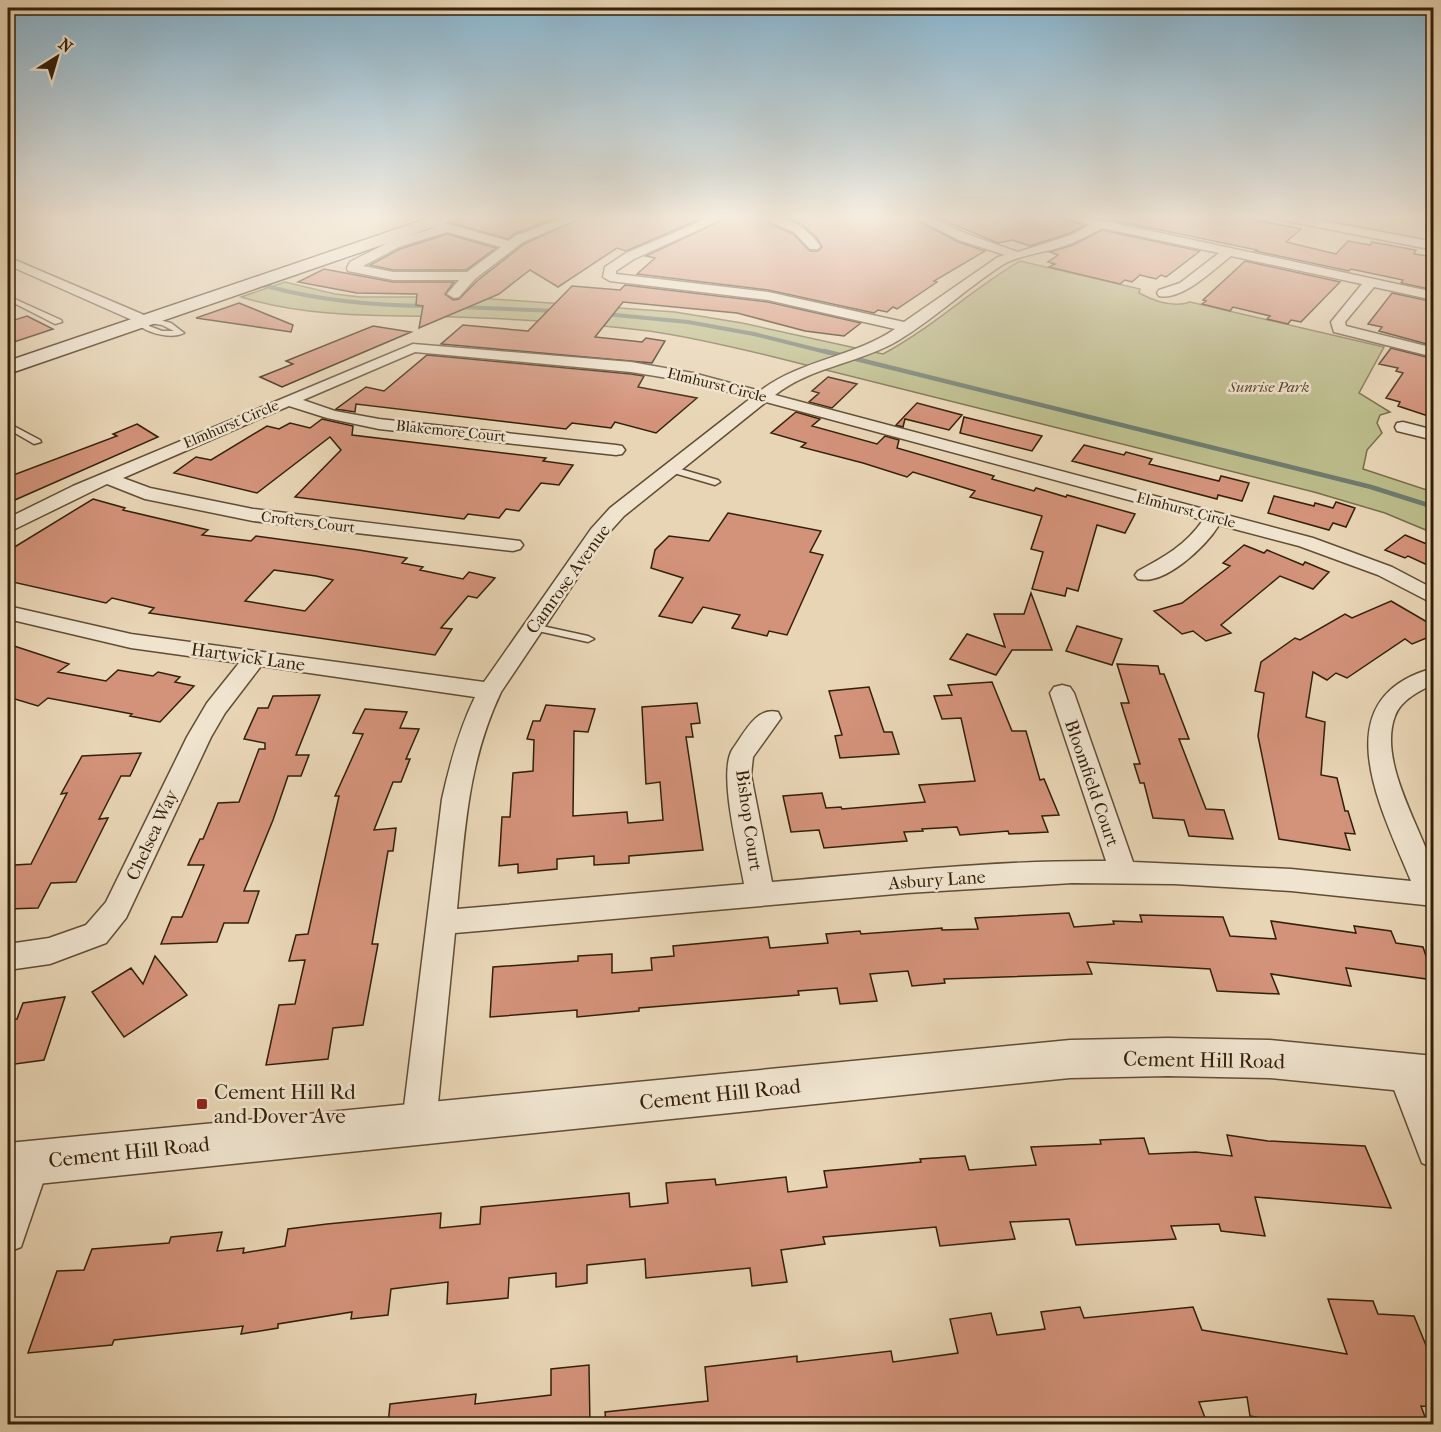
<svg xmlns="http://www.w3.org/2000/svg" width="1441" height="1432" viewBox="0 0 1441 1432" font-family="'IM FELL French Canon',serif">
  <rect width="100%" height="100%" fill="#e8d5b5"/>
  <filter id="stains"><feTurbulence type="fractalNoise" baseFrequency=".00333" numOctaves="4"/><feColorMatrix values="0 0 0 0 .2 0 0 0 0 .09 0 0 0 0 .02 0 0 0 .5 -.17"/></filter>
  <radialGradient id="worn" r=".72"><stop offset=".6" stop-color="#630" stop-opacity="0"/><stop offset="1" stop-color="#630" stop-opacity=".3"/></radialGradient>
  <!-- green -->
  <path fill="#bbbc8a" stroke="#776e4a" stroke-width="1.5" d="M1303,216H1433V241Z
    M1020,261L1140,289L1139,293C1154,301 1174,308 1190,302L1384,347L1359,393L1390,412L1380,415L1377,423L1382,433L1367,450L1363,469L1433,492V533L1385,513L1314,492L774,357C733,347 691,337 649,331C594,324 536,320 481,318C400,314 320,321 241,297L285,282L335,294L360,297H466L675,312L742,323L883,354C932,328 972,289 1020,261Z"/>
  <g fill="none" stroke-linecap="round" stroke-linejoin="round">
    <!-- stream-far1 -->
    <path stroke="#6f7b6e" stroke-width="4" d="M266,286C321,301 375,306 432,306
      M461,307L555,311
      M605,314L688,322L754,334L830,353"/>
    <!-- stream -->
    <path stroke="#6f7b6e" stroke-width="4.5" d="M824,351L1371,487L1434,507"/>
  </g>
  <!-- building -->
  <path fill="#d3927a" stroke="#332009" stroke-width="1.5" fill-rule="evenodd" d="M475,216H560L514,234L508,239L454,224Z
    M586,216H707L626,251L617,248L558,287L530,270L499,294L419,328L423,306L416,305L417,294L357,293L298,282L324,269L393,282H454L445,294L453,300L459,299L477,281L524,244Z
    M731,216H754L793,234L810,251H818L822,247L816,237L801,224L780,216H909L958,242L985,251L934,281L937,282L897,309L893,307L887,312L878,310L874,313L768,290L637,274L655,258L646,256Z
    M933,216H1057L1084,226L1070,233L1030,246L1012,240L998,243Z
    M1094,216H1236L1301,229L1286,242L1336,254L1348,241L1370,245L1372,242L1416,250L1414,254L1434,257V290L1401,283L1403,280L1351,269L1349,271L1255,251L1257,250Z
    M1102,230L1200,251L1166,277L1161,275L1156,279L1140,275L1132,282L1125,280L1120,284L1049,267L1055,264L1048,262L1058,255L1050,252L1073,245Z
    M447,234L496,248L466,270H393L370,265L400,249Z
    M1245,261L1340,282L1301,322L1291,320L1288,324L1267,319L1270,316L1233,307L1230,311L1202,304L1206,301L1203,300Z
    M625,285L768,302L861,323L844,336L805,331L737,313L623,302L595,337L642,342L646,338L665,341L652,363L441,344L463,325L528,331L572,286L620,290Z
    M1392,293L1434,302V346L1379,331L1382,327L1368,324Z
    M239,303L293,325L291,332L196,318Z
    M27,316L53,329L8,344V322Z
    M373,326L411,332L282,387L260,377L293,364L286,361Z
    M1391,348L1434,359V418L1398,406L1400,402L1386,398L1403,373L1396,371L1398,368L1379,364Z
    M427,355L631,374L644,376L638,387L697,398L656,433L615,422L611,428L572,423L566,429L356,404L355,412L336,409L366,387L384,391Z
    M828,377L857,384L832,408L809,402L819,393L812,391Z
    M917,403L962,415L949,430L905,419L903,427L896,425Z
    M796,412L820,419L812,426L877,444L885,436L899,440L897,448L994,476L992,479L1034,491L1036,488L1066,497L1067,495L1135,514L1125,533L1097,525L1078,591L1067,588L1065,596L1032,589L1043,552L1031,549L1042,516L970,497L975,491L913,472L907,477L863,463L801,447L806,443L771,433Z
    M964,417L1042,436L1032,451L960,433Z
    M322,419L353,426L352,435L546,458L543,461L573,465L559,485L541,483L519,511L506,509L499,518L468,514L464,519L295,497L341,450L330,437L257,493L174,473L196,457L211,460L267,426L279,429L290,423L310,428Z
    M137,424L158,437L8,503V477L117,436L113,434Z
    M1084,445L1124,455L1126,452L1152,459L1149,464L1219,481L1221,476L1249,483L1242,501L1218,495L1217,499L1072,461Z
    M1274,496L1314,506L1315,503L1333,508L1336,502L1355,508L1346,527L1333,523L1329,530L1268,513Z
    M93,499L125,508L123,510L208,530L202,535L251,541L256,536L359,550L407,558L402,563L423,567L420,570L463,579L469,572L495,578L477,598L468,596L441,628L452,629L435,655L149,613L154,608L112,598L106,603L8,581V551ZM274,570L316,576L333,580L305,611L245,601Z
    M728,513L821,531L810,552L823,555L787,635L769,631L767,636L732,628L740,615L703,607L692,623L659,616L683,578L651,568L655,550L669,536L709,541Z
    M1405,535L1434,547V568L1408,556L1405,558L1385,550Z
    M1244,545L1264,553L1267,550L1303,565L1305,562L1329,572L1313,589L1280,576L1221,625L1231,633L1206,641L1193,631L1182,634L1154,611L1182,603L1230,566L1223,563Z
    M1031,593L1052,650H1012L996,675L950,659L967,634L1005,647L994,614H1024Z
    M1391,601L1434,626V635L1412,644L1405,639L1347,678L1336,673L1327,680L1313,672L1306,717L1325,722L1321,775L1337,778L1345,811H1348L1355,834L1345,833L1350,850L1279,839L1258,736L1264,693L1255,691L1261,662L1295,638L1300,640L1345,614L1352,618Z
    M1077,626L1122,639L1112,665L1066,651Z
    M8,644L69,664L58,672L106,681L118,670L153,676L158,672L180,677L175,682L194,686L160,722L130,716L132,714L48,698L38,706L8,697Z
    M1117,664L1158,666L1160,674H1164L1189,739H1179L1206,809L1224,810L1233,839L1189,836L1184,820L1153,818L1144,783H1140L1134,764H1140L1121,703H1129Z
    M992,682L1012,731H1026L1040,780L1044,779L1059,815L1042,816L1048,832L1009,834L1008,831L960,835L957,827L922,829L923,831L904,832L907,841L824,848L819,830L791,832L783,796L822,793L826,808L841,807L842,809L925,802L919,785L975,781L961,718L942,719L934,696L952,695L948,685Z
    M869,687L884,732H892L899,754L840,758L835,736L842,735L829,691Z
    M320,695L296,755H309L301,776H288L273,820L244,891H259L248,923H224L217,942L161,944L172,917H182L204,865H188L200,839H203L218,803L239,802L259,749H265V743L244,739L258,708H268L273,696Z
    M697,703L700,723L691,724L693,737H686L703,850L629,856V863L594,865V856L557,859V869L518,873V864L499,866L502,817H510L513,773L533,771L534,740L527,739L533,721H540L546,705L595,709L588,732L574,731L573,816L627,812L628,823L663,820L660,782L646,784L642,707Z
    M365,709L407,712L400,728L419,729L406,759H410L401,782H393L374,830L396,828L393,851H388L372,944H378L363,1025L333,1028L328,1059L266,1065L279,1005L295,1004L305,960L289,961L296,935L308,934L339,796H335L363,734L353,733Z
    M141,753L130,776H121L99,819L108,818L76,882L51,883L38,908L8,909V878L15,865L31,864L67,793L61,794L82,756Z
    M1069,913L1074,927L1114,924L1113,921L1142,922L1140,915L1223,917L1230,936L1276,939L1271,921L1356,933L1354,926L1391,931L1396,943L1423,947L1434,980L1346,968L1351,986L1271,974L1279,994L1217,991L1210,969L1087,962L1092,974L944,979L945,983L912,986L908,971L870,974L877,1001L840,1004L837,988L798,991L799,995L639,1008V1011L577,1017V1010L490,1017L493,967L578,961V956L612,954V973L652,970L651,958L674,956L673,946L768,937L770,948L828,943L826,934L860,931L861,934L942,928V930L978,929L975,918Z
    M155,956L187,995L124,1037L92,992L131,968L143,984Z
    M65,997L44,1060L8,1065V1020L17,1019L23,1003Z
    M1227,1135L1268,1141L1365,1146L1391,1208L1255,1197L1265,1236L1221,1231L1219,1224L1171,1226L1176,1239L1076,1245L1069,1219L1010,1222L1015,1239L940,1246L936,1227L823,1237L825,1244L781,1250L787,1282L752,1286L750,1268L646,1278L645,1259L587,1265V1283L556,1287V1273L509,1278L508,1298L447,1304L448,1282L391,1289L388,1315L351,1319L352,1312L278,1324V1328L241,1334L243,1326L114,1340L112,1345L28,1353L57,1271L84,1270L92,1249L169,1243L171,1237L222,1232L217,1251L244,1248L243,1253L285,1246L288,1229L327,1224L441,1213L440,1228L480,1224L481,1207L629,1193L630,1207L668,1203L666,1183L715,1179L716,1185L786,1177L788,1192L827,1187L824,1171L921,1162L920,1159L965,1156L969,1170L1036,1165L1031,1147L1101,1144L1100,1140L1144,1138L1149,1154L1196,1152L1232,1156Z
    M1328,1299L1373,1301L1378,1314L1414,1316L1434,1365V1407L1421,1406L1428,1425H1303L1250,1416L1247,1397L1199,1402L1207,1423L1196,1425H1071L1069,1421L1039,1425H606L605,1412L708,1401L705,1367L797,1356V1362L891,1351L893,1362L958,1353L950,1319L991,1313L997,1335L1045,1329L1041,1312L1080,1307L1084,1318L1193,1307L1202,1330L1347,1354Z
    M589,1365L590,1425H388L390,1404L476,1394L475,1404L551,1395V1369Z"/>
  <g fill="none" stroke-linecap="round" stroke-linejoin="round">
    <!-- service casing -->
    <g stroke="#604d34" stroke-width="3">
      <path id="service" d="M8,296L61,320L62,322L55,324L8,300Z
        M156,319L171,323L184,333C172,339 152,334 141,327L144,320ZM149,323L162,325L174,331H162L149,326Z
        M8,423L40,440L41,442L34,444L8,429Z
        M670,466L718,480L720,482L715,485L667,471V467Z
        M533,624L588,636L594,639L588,642L529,629L528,627L529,625Z"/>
    </g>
    <!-- minor casing -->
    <g stroke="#604d34" stroke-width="3">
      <path id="minor" d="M567,216H584L523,242L475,279L459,297L454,298L447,294L459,280H393L348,271L347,268L350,262L391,241L434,228L427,224L433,220L509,241L515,236ZM447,232L501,247L467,272H393L363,266L399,247Z
        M713,216H729L634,259L616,271V274L768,292L904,322L998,257L1005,255L959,240L911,216H927L967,234L1018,252L1071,235L1090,225L1059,216H1082L1434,292V300L1374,287L1345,322L1346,326L1434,348V357L1334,332L1331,322L1362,284L1231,256C1214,269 1182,301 1159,296L1157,293L1159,290L1180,283L1219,253L1102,228C1089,235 1076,242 1061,247C1043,253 1020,255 1004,264C966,288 930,323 892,344C854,364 809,368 775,395L1313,538L1392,567L1434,589V604L1378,575L1299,546L1219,525C1206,546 1165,586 1138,579L1135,575L1138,571C1164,557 1186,545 1203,520L766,402L624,516L605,537L501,692C467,764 465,831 457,909L744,884C739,854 718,775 732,750C744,734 756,706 778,712L781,718L753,757L751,775L772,882C882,873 994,860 1106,861L1050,693L1054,687L1062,685L1070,687L1074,693L1133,862L1291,869L1411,881C1382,810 1321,698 1434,668V684C1419,691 1401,700 1395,716C1378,760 1419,824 1432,865C1436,877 1434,894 1434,906L1291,891L1174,884L1072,883L907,893L455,933L436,1123L431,1135L419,1140L407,1135L402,1123L442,799C450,763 459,730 475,697L261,666L225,713L211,737L126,918L106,943L50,964L8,970V944L49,938L86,925L106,902L187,737L207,703L239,663L131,648L8,619V606L131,634L484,682L591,529L610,508L751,398L692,382L631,372L415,352L303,400L335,411L379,419L616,445L622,446L625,450L622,454L616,455L379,429L327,418L289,406L123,478L150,488L253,509L520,541L523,545L520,549L513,551L253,521L145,499L107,484L15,529L8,531V518L73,486L413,344L631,362L693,373L760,391C800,360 854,357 895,329L768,300L610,281L603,277L605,267L626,253Z
        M756,216C783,216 804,223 820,246L818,249H810L794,232Z
        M1271,216H1296L1434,242V250L1277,219Z
        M8,257L151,318L153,321L146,325L141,324L8,265Z
        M1403,422L1434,430V440L1397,431L1395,427L1397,423Z
        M1403,1056L1415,1060L1434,1106V1168L1422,1163L1387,1071L1391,1060Z
        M32,1144L44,1150L50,1162L21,1247L8,1252V1182L20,1150Z"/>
    </g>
    <!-- tertiary casing -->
    <g stroke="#604d34" stroke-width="3">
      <path id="tertiary" d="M1168,1038L1269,1040L1434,1056V1094L1269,1078L1168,1076L1070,1078L8,1187V1143L1070,1040Z"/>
    </g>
    <!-- secondary casing -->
    <g stroke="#332009" stroke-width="3">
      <path id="secondary" d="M435,216H459L457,219L8,374V361Z"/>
    </g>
    <!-- service -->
    <use href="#service" fill="#f0e4cf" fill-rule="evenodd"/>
    <!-- minor -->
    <use href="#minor" fill="#f0e4cf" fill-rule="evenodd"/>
    <!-- tertiary -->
    <use href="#tertiary" fill="#f0e4cf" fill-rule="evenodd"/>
    <!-- secondary -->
    <use href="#secondary" fill="#f0e4cf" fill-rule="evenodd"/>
  </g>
  <!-- sky -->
  <linearGradient id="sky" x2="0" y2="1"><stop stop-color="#87b6d2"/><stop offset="0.52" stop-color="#f5ecde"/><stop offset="1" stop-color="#f5ecde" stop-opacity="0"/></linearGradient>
  <rect width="1441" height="417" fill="url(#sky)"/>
  <!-- markers -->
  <rect fill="#8f2418" stroke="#f0e4cf" stroke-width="2" x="196" y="1098" width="12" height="12" rx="3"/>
  <g text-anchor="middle" stroke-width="5" stroke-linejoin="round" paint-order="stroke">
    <!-- far-street labels -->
    <g font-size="15" fill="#332009" stroke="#f0e4cf">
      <text transform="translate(717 385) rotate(14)" y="5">Elmhurst Circle</text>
      <text transform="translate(231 424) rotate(-23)" y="5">Elmhurst Circle</text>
      <text transform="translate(451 431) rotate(6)" y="5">Blakemore Court</text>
      <text transform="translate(1186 510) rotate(15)" y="5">Elmhurst Circle</text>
      <text transform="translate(308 522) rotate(7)" y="5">Crofters Court</text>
    </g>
    <!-- far-park labels -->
    <g font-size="15" font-style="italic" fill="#554729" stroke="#f0e4cf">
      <text x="1269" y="392">Sunrise Park</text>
    </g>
    <!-- street labels -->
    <g font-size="18" fill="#332009" stroke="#f0e4cf">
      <text transform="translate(568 579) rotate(-54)" y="6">Camrose Avenue</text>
      <text transform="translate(248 657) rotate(8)" y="6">Hartwick Lane</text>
      <text transform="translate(1092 783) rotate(71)" y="6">Bloomfield Court</text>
      <text transform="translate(749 820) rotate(82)" y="6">Bishop Court</text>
      <text transform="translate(152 835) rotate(-65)" y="6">Chelsea Way</text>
      <text transform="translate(937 880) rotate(-4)" y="6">Asbury Lane</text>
    </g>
    <!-- near-street labels -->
    <g font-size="21" fill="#332009" stroke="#f0e4cf">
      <text transform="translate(1204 1060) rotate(1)" y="7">Cement Hill Road</text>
      <text transform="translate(720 1094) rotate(-6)" y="7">Cement Hill Road</text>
      <text transform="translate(129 1152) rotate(-6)" y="7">Cement Hill Road</text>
    </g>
    <!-- near-poi labels -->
    <g font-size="21" fill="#332009" stroke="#f0e4cf" text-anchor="start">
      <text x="214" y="1099">Cement Hill Rd<tspan x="214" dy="24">and Dover Ave</tspan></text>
    </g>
  </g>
  <!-- margin -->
  <rect width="1441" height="1432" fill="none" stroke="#e8d5b5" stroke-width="30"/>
  <rect x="9" y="9" width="1423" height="1414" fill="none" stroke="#332009" stroke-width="3"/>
  <rect x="15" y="15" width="1411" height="1402" fill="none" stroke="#332009" stroke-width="1.5"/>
  <!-- north arrow -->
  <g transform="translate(57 57) rotate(37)" stroke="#f0e4cf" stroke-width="4.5" paint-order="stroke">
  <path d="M0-4.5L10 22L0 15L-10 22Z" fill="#332009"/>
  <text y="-9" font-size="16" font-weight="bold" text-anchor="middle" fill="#332009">N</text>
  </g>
  <rect width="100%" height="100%" filter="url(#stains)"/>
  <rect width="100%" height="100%" fill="url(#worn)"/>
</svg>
